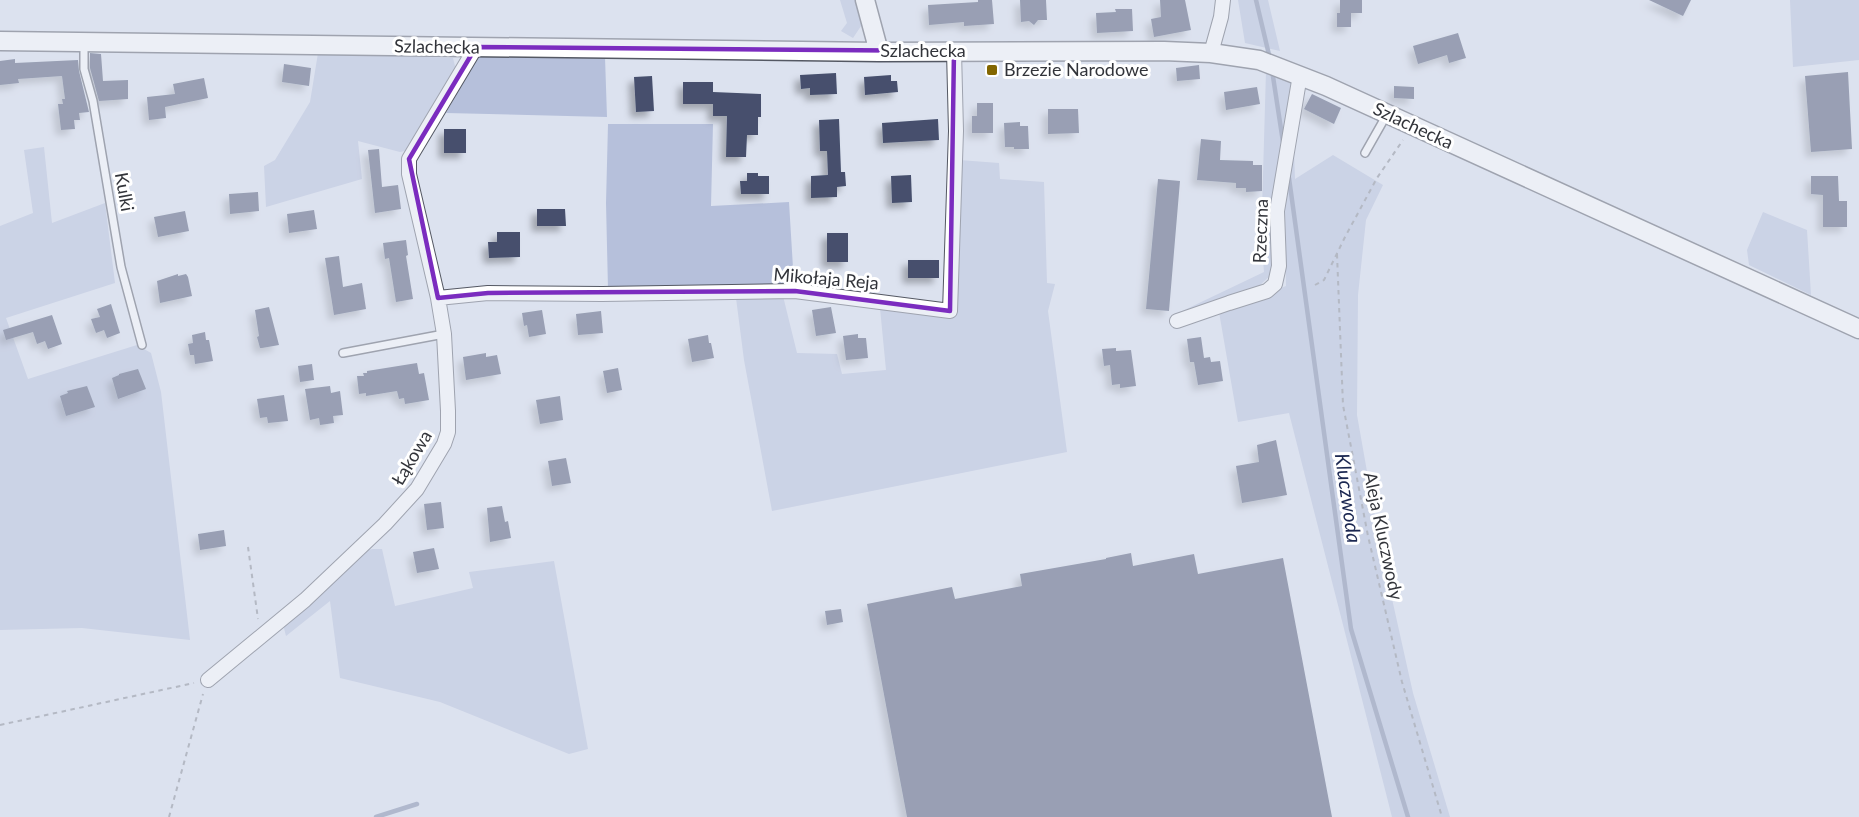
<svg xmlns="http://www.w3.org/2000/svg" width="1859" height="817" viewBox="0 0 1859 817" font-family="Lato,sans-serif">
  <defs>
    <filter id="shadow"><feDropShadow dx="-5.5" dy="5.5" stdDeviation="3" flood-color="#0004"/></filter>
  </defs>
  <rect width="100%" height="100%" fill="#dce2ef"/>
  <!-- green -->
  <path fill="#b6c0db" d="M840,0H857L863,23L853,38L841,31L847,23Z
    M1238,0H1268L1280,51L1245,43Z
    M1790,0H1859V60L1793,67Z
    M318,53L453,58L456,70L405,151L400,152L358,141L362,179L266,207L264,166L275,160L310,102Z
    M478,56L605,57L607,117L446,113Z
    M1266,71L1293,82L1271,211L1272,274L1258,287L1175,319L1174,315L1264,272L1259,210H1262Z
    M608,124H713L711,206L789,202L794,284L608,289L606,203Z
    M44,147L52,223L105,203L115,283L6,318L28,379L137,345L151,353L161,392L190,640L82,628L0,630V226L33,213L24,150Z
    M1294,152L1295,179L1333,155L1383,185L1366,220L1358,295L1357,415L1380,545L1413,693L1450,817H1392L1289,413L1238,422L1219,312L1286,286L1285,198Z
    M959,160L999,163L1000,179L1044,182L1047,283L1055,284L1048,311L1067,452L772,511L744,360L736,298L783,296L797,353L837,354L842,374L886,370L880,308L951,315Z
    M1763,212L1807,230L1811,295L1749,265L1747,250Z
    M373,549H382L395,606L473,588L469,572L554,561L588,749L569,754L440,702L340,678L330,601L286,636L283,624L366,550Z"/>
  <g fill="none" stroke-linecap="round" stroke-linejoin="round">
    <!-- stream -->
    <path stroke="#7a86a5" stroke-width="4.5" d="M1256,0L1270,59
      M1272,70L1283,142
      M1289,178L1351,629L1408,817
      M376,817L417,804"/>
  </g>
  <!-- building -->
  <path fill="#46506d" filter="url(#shadow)" d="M978,0H992L994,24L964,26V22L929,25L928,5L978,2Z
    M1020,0H1046L1047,20H1038L1034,25L1029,21L1021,22Z
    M1160,0H1185L1191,30L1154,37L1151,19L1161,17Z
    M1340,0H1362V13H1351V27H1337V13H1340Z
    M1649,0H1691L1683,16Z
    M1115,9H1132L1133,31L1097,33L1096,13L1116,12Z
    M1458,33L1466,58L1449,63L1447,55L1418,64L1413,46Z
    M90,53L101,54L103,81L128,80V99L99,101L90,68Z
    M15,59V63L78,60L79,71L89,112L79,113L80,120H74L75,129L61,130L58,104H63L62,99H65L62,76L18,79L19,83L0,85V61Z
    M284,64L311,68L309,86L282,82Z
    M1199,65L1200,79L1177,81L1176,68Z
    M1848,72L1852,149L1811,152L1805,76Z
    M836,73L837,94L810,95V88L801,89L800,75Z
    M891,75V81H897L898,92L865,95L864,77Z
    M652,76L654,111L636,112L634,77Z
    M204,78L208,98L165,107L166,118L149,120L147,97L175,94L173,84Z
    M683,82H713V92L761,94V117H758V135H747L746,157H726L727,116H713V104H683Z
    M1394,86L1414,87V99L1394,98Z
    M1257,87L1260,104L1226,110L1224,92Z
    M1312,94L1341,108L1334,124L1304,109Z
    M977,103H993V133H972V116H977Z
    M1048,109H1078L1079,133L1048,134Z
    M839,119L841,172H845L846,186L837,187V197L811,198V176L828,175L827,151H820L819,120Z
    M938,119L939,140L883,143L882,123Z
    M1020,122V126H1028L1029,149H1014V147H1005L1004,123Z
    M444,129H466V153H444Z
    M1201,139L1221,141L1220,160L1253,161V165H1262V191L1246,192V188H1236V183L1197,180Z
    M379,149L382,187L398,185L401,209L375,213L368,150Z
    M747,173H758V176H769V194H741L740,181H747Z
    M911,175L912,202L892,203L891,176Z
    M1811,176H1838L1839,201H1847V227H1823V195L1811,194Z
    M1158,179L1180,181L1169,311L1146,309Z
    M258,192L259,211L230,214L229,194Z
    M537,209H565L566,226H537Z
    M314,210L317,229L289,233L287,214Z
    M185,211L189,231L158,237L154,217Z
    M497,232H520V257L489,258L488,242H497Z
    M827,233H848V262H827Z
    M406,240L408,255L406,256L413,299L396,302L389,258L385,259L383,243Z
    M339,256L343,287L362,283L366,309L334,315L325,258Z
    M908,260H939V278H908Z
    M178,274V276L186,274L188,277L192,296L160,303L157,281Z
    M111,304L120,333L107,338L104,330L96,333L91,319L100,317L97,309Z
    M269,307L279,345L262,348H260L257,337L259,336L255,310Z
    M831,307L836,333L816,336L812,310Z
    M542,310L546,334L529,337L527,325L524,326L522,313Z
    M601,311L603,333L578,335L576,314Z
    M52,315L62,344L48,349L45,341L37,344L33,332L6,340L3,330Z
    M205,332L206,340H209L213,361L195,364L194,355H190L188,344L193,343L192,335Z
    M858,334V338H866L868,358L846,360L843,336Z
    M708,335L709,343H711L714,358L692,362L688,339Z
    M1201,337L1204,358L1210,357L1211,362L1220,361L1223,381L1198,385L1194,362H1190L1187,339Z
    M1116,348V351L1131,350L1136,386L1120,388V384L1112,385L1110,365L1104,366L1102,349Z
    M486,353V357L497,355L501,374L466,380L463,357Z
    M417,363L419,374L424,373L429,400L405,404L404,398L399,399L397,391L366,396V393L359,394L357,376H364L363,373H367V371Z
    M312,364L314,380L300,382L298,366Z
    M618,368L622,390L607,393L603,371Z
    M138,369L146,389L118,399L112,378L119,375V374Z
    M87,386L95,407L66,416L60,396L68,393L67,391Z
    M330,386L331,393L340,391L343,415L333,416L334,423L320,425L319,418L310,420L305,389Z
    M284,395L288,421L268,423L267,417L260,418L257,399Z
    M560,396L563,420L540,424L536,400Z
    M1276,440L1287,495L1242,503L1236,466L1259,462L1257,445Z
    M566,458L571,483L552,486L548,461Z
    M441,502L444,528L427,530L424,504Z
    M502,506L505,522L508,521L511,538L490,542L487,508Z
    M224,530L226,546L200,550L198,534Z
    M434,548L439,569L417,573L413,552Z
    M1131,553L1133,566L1194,554L1198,574L1283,558L1332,817H907L867,604L952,587L955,599L1022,586L1020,574L1106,559V558Z
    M841,609L843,622L827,625L825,611Z"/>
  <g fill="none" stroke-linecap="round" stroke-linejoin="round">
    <!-- service casing -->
    <g stroke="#545863" stroke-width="10">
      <path id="service" d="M84,45V69L93,101L121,267L142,345
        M1365,153L1386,116
        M343,353L444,334"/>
    </g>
    <!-- minor casing -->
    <g stroke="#545863" stroke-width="16">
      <path id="minor" d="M1211,53L1221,17L1223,0
        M438,298L488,293L602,294L795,291L950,311L956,131L954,51
        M1177,321L1229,303L1267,291L1275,284L1279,266L1277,211L1300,75
        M208,680L305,600L385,524L417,489L444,444L448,432V411L444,334L438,298L409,174V159L476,47"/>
    </g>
    <!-- tertiary casing -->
    <g stroke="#545863" stroke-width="21">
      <path id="tertiary" d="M865,0L879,52
        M0,41L879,52L1164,51L1211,53L1259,60L1326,86L1859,329"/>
    </g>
    <!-- path -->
    <path stroke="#838790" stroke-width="2" stroke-dasharray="4.5 4.5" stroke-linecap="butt" d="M1337,254L1343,405L1368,536L1402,682L1442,817
      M1315,285L1324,280L1345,237L1377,178L1403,140
      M248,547L258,619
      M0,725L194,683
      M169,817L203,694"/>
    <!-- service -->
    <use href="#service" stroke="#fff" stroke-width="7"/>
    <!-- minor -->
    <use href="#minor" stroke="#fff" stroke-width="14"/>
    <!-- tertiary -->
    <use href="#tertiary" stroke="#fff" stroke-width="18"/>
  </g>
  <!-- marked area -->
  <path d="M0 0H1859V817H0ZM476,47L954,51L950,311L795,291L488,293L438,298L409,159Z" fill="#dce2ef" fill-opacity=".55" fill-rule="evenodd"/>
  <path fill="none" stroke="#7b2cbf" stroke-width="4.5" stroke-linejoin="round" d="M476,47L954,51L950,311L795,291L488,293L438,298L409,159Z"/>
  <!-- markers -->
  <rect fill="#836600" stroke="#fff" stroke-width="2" x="986" y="64" width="12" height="12" rx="3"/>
  <g text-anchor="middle" stroke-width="6" stroke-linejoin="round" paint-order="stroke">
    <!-- street labels -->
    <g font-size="18" fill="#32343a" stroke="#fff">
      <text transform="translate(437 47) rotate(1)" y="6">Szlachecka</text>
      <text x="923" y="57">Szlachecka</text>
      <text transform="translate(1413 126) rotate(25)" y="6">Szlachecka</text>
      <text transform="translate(124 192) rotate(80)" y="6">Kulki</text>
      <text transform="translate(1261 231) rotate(-88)" y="6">Rzeczna</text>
      <text transform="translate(826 279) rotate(5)" y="6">Mikołaja Reja</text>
      <text transform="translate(412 458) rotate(-59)" y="6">Łąkowa</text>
      <text transform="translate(1383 536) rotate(78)" y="6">Aleja Kluczwody</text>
    </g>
    <!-- poi labels -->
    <g font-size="18" fill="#32343a" stroke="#fff" text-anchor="start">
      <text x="1004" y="76">Brzezie Narodowe</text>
    </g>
    <!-- water labels -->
    <g font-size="20" font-style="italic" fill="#1b2751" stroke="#fff">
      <text transform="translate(1348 498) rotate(82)" y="7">Kluczwoda</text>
    </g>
  </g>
</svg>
